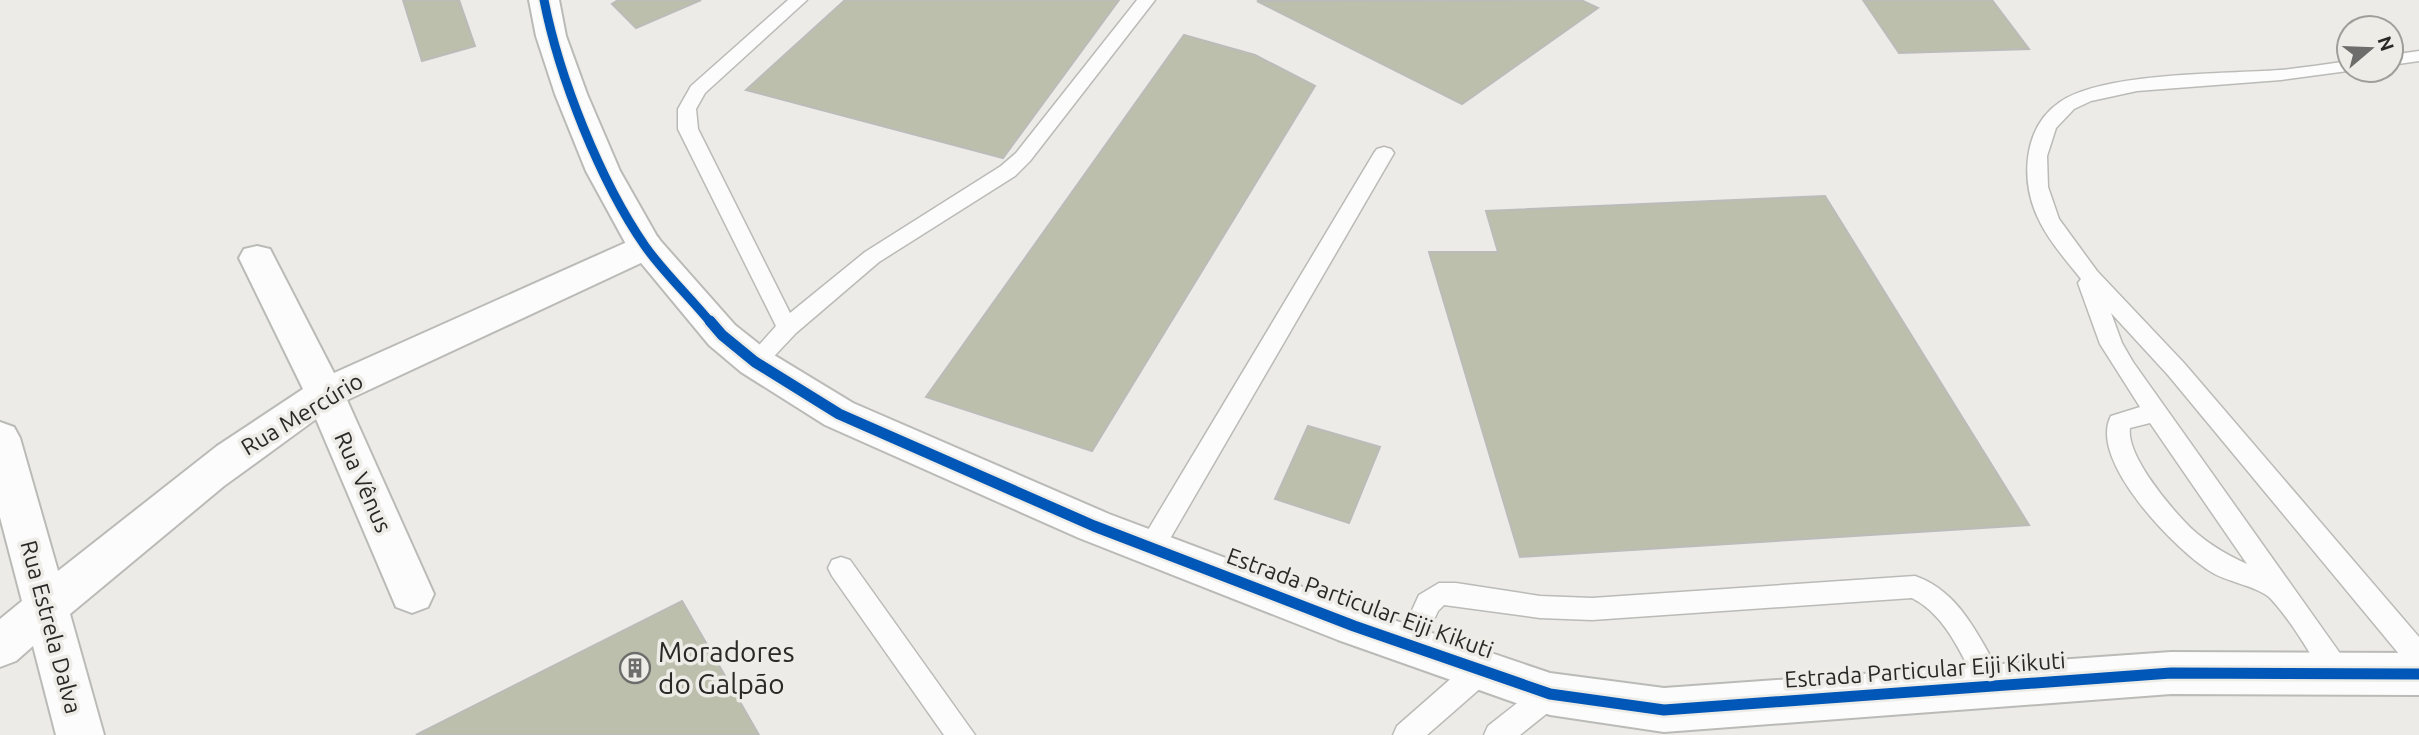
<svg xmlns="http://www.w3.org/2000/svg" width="2419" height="735" viewBox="0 0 2419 735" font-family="Ubuntu,sans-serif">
  <rect width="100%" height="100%" fill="#ecebe8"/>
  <!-- building -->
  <path fill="#bdbfad" stroke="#bbbbb9" stroke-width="2" d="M403,0H459L475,46L422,61Z
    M618,0H701L636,28L612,4Z
    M845,0H1119L1003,158L746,90Z
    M1581,0L1598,8L1462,104L1257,1Z
    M1863,0H1992L2029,49L1899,53Z
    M1184,35L1255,55L1315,86L1092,451L926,397Z
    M1825,196L2029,525L1520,557L1429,252H1498L1486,211Z
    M1308,426L1380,447L1349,523L1275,499Z
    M682,601L759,735H416Z"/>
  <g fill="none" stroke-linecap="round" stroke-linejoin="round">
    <!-- lane casing -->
    <g stroke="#babab7" stroke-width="3">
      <path id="lane" d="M788,0H807L705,93L696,109L698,129L790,313L865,252L1001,166L1016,153L1137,0H1155L1030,161L1015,176L879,262L796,333L763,368L755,370L747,368L744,362L776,326L678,129V109L691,86Z
        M2419,51V61L2391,65V55Z
        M2349,61V70H2355L2281,80L2137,91L2091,101L2074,109L2056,128L2047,156L2048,187L2059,219L2097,271L2184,363L2419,637V669L2409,666L2168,375L2111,313L2122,343L2133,362L2349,666L2353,675L2349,684L2339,687L2329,684C2311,656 2294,624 2271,599C2260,587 2228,582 2213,573C2177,552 2087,460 2111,416L2140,407L2100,344L2078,283L2081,279C2066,260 2048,240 2038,218C2020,180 2023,127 2060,102C2103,72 2226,74 2280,70C2303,68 2326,64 2349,61ZM2150,423L2247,564C2226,555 2200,539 2184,521C2166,502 2126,454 2130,428Z
        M1384,147L1391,149L1394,153L1160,556L1151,559L1142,556L1138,548L1142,540L1374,153L1377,149Z
        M841,557L850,560L975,735H944L832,576L828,568L832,560Z
        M1915,576C1961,592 1978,637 2002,676L2006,685L2002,694L1992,697L1982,694C1964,661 1948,616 1912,598L1592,620L1540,618L1444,605L1438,611L1419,653L1409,657L1399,653L1396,645L1419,595L1439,583H1456L1540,596L1592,598Z
        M1481,658L1491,661L1495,670L1491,679L1427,735H1393L1397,726L1471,661Z
        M1550,681L1560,685L1564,694L1560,703L1520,735H1484L1488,726L1540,685Z"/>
    </g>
    <!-- street casing -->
    <g stroke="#babab7" stroke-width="4">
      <path id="street" d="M645,234L658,237L663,246L658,255L347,400L434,594L428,607L412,613L396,607L316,419L224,486L70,614L104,735H56L33,646L16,661L0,667V619L22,601L0,517V422L14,427L20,438L58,571L217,446L303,389L239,258L244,249L257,246L270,249L334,373Z"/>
    </g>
    <!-- secondary casing -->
    <g stroke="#babab7" stroke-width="4">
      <path id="secondary" d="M529,0H559L566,36L587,94L620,171L658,238L735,325L769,352L853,403L1109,514L1361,609L1550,673L1664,688L2171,652L2419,653V695L2171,694L1664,732L1550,715L1338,640L1079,538L825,425L741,372L709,345L627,246L586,171L555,94L536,36Z"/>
    </g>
    <!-- lane -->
    <use href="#lane" fill="#fcfcfc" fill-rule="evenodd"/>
    <!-- street -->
    <use href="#street" fill="#fcfcfc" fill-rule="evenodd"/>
    <!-- secondary -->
    <use href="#secondary" fill="#fcfcfc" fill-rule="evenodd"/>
    <!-- cycleway-far1 casing -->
    <g stroke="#edece7" stroke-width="12">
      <path id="cycleway-far1" d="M544,0C559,77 600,181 645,246C664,273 690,297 711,323"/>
    </g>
    <!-- cycleway casing -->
    <g stroke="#edece7" stroke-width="16">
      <path id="cycleway" d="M710,321L722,335L755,362L839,414L1094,526L1354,626L1550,694L1664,710L2171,673L2419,674"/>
    </g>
    <!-- cycleway-far1 -->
    <use href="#cycleway-far1" stroke="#0057b8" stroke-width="9"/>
    <!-- cycleway -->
    <use href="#cycleway" stroke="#0057b8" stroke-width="11"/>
  </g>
  <!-- icons -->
  <defs>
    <g id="building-ring" transform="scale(1.575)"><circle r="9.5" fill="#edece7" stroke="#6d6d6b" stroke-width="1.5"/><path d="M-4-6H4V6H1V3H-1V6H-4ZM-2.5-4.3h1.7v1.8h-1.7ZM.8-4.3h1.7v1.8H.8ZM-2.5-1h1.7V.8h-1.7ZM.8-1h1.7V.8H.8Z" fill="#6d6d6b"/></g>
  </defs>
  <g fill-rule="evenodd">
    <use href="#building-ring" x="635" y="668"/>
  </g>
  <g text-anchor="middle" stroke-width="7" stroke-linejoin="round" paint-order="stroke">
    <!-- street labels -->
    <g font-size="23" fill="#292927" stroke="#edece7">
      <text transform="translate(302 414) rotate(-31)" y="8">Rua Mercúrio</text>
      <text transform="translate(363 482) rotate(66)" y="8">Rua Vênus</text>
      <text transform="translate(1360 603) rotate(20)" y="8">Estrada Particular Eiji Kikuti</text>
      <text transform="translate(51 627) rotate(75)" y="8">Rua Estrela Dalva</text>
      <text transform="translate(1925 670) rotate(-4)" y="8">Estrada Particular Eiji Kikuti</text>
    </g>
    <!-- near-poi labels -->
    <g font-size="28" fill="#292927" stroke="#edece7" text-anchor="start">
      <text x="658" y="662">Moradores<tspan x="658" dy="32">do Galpão</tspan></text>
    </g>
  </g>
  <!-- north arrow -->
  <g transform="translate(2370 49) rotate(71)"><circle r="33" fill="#edece7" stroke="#9f9e9a" stroke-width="2"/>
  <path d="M0-5L12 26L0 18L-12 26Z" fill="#6d6d6b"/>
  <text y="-10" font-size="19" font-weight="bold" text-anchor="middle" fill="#292927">N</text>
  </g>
</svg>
